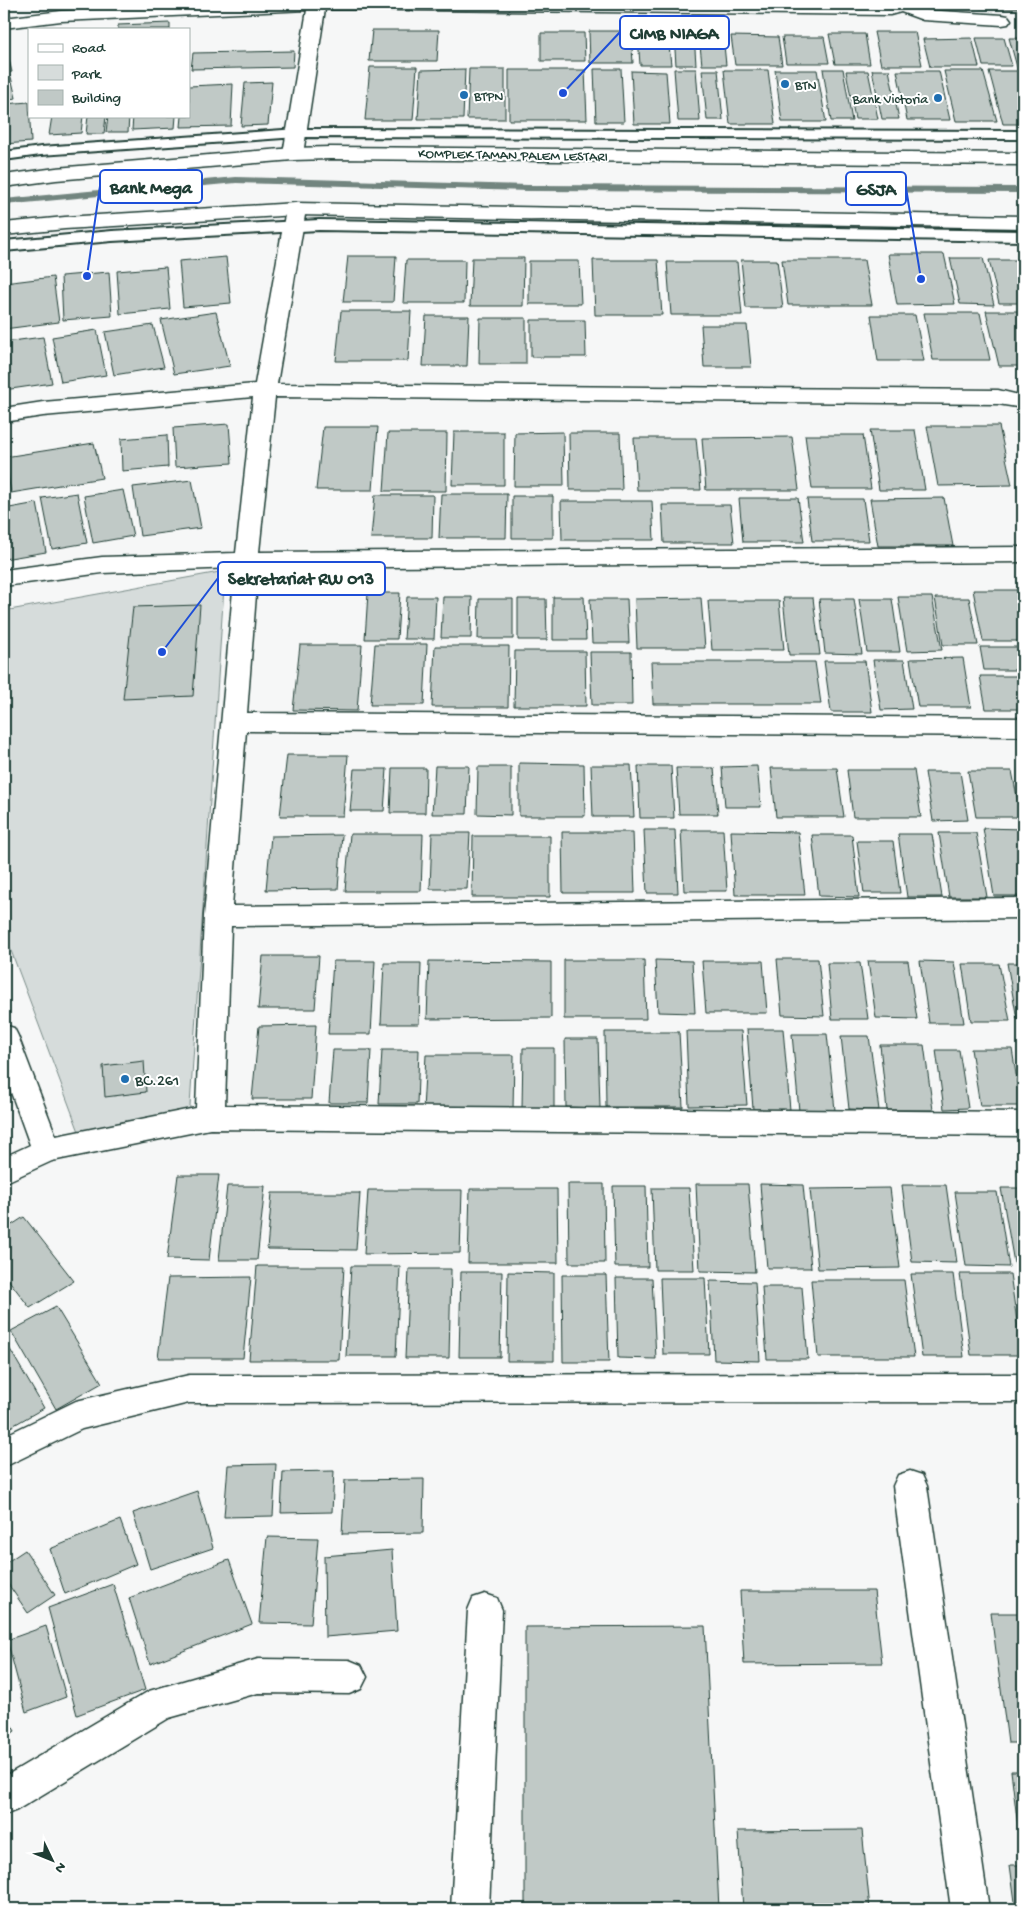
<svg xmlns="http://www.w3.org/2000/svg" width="1027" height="1913" viewBox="0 0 1027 1913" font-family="'Gochi Hand',sans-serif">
  <rect width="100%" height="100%" fill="#f6f7f7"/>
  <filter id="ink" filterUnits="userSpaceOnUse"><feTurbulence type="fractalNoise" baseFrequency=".02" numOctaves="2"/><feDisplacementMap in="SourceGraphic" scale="10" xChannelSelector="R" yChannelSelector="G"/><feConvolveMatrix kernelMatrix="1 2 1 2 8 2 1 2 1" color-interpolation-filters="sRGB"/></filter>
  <g filter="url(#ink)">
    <!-- green -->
    <path fill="#d6dcdb" stroke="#7a8c88" d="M225,571L189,1121L81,1137L4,932V611Z"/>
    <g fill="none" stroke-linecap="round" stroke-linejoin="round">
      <!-- stream -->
      <path fill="#72857f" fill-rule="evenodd" d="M236,177L528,185L1023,187V193L528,191L236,183L4,205V199Z"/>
    </g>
    <!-- building -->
    <path fill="#c0c9c6" stroke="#1f3d34" d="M979,4H1023V8H980Z
      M170,23V29H118V25Z
      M372,30H439L437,61H369Z
      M589,31H631L633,63H590Z
      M874,32H915L922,65H881Z
      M541,33H584L585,61H541Z
      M829,34H865L870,64H835Z
      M674,35H694L696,65H676Z
      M699,35H723L726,65H702Z
      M638,36H668L671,65H640Z
      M731,36L778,37L782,65H735Z
      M782,37H824L829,63H786Z
      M972,38L979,67H930L923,39Z
      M976,38H1004L1012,66H983Z
      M1009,38H1023V67H1017Z
      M294,51L293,67L191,69L193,53Z
      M4,52H7L12,72L4,73Z
      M370,67H417L413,120H365Z
      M465,69L463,119H418L421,70Z
      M469,69H505V119H467Z
      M594,69H621L624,122H596Z
      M674,69H696L700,121H678Z
      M823,69H843L852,121H831Z
      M509,70H585L587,120H509Z
      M702,70H718L723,120H707Z
      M724,70H768L775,124H730Z
      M775,70H817L826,122H782Z
      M872,70H889L899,119H882Z
      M631,71L666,72L670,124H634Z
      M846,71H868L878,119H855Z
      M897,71H939L950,120H907Z
      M944,71H983L997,121H956Z
      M989,71H1023V124H1003Z
      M11,77L16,98L4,100V78Z
      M272,82L268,125L241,126L245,83Z
      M233,84L231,126L181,127L182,116H189V86Z
      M29,102L31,142L4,144V104Z
      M52,116H83L81,133L49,135Z
      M88,116H106L104,134H86Z
      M108,116H129L128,132H106Z
      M133,116H176L175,128L132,130Z
      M888,254H944L955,304L897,305Z
      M348,256H396L393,302H343Z
      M226,257L231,303L183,307L179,261Z
      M472,258H524L523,306H470Z
      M950,258H983L994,305L960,304Z
      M406,260H465L464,303H403Z
      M593,260H658L662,315H595Z
      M741,260H777L783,308H746Z
      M782,260H864L872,305H788Z
      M989,260H1023V303H999Z
      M529,261H579L581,304H529Z
      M667,262H737L742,315H671Z
      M166,267L170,309L120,314L117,271Z
      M109,272L112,316L63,320L61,276Z
      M53,277L59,322L4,329V283Z
      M341,311H411L408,361H336Z
      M986,311H1023V366H999Z
      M216,312L230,366L174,374L161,320Z
      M924,313H980L990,360H933Z
      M871,315H915L924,361H878Z
      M426,316H469L467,366H423Z
      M480,318H526V364H479Z
      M531,320H585L586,357H531Z
      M153,325L164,367L114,375L105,332Z
      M701,325H747L751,367H704Z
      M97,330L106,375L61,382L52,337Z
      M43,337L52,383L4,390V342Z
      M229,424L232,463L175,467L173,428Z
      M927,426H999L1012,485L938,486Z
      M323,427H378L373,490H316Z
      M870,430H915L925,490H879Z
      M454,432H504V485H452Z
      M563,432L564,486H514L515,433Z
      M388,433H447L446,491H384Z
      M569,433H620L622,490H570Z
      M167,435L168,467L122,471L121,439Z
      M805,435H863L871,489H812Z
      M792,437L799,490H706L702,438Z
      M634,438H696L701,490H637Z
      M94,443L102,478L11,493L5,457Z
      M192,480L201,528L140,536L133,487Z
      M123,490L133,536L93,543L84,496Z
      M77,493L87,543L52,549L42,498Z
      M441,494H507L506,538H439Z
      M375,495H433L432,538H371Z
      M512,496H553V538H512Z
      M739,498H798L804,542H743Z
      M944,498L953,546H878L870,499Z
      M807,499H863L869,541H812Z
      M561,501H652L654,540H562Z
      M37,503L46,552L4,559V509Z
      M662,505H730L734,543H664Z
      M973,590H1023V641H983Z
      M368,593H400L397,639H365Z
      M407,597H436L434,639H404Z
      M443,597H472L471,638H441Z
      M553,597H584L586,640H553Z
      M898,597H932L942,650L907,651Z
      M701,598L705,648H637L635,599Z
      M783,598H813L820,655H789Z
      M935,598H969L978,645H943Z
      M479,599H513V639H478Z
      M518,599H546L547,640H518Z
      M590,599H627L629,643H592Z
      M819,599H854L862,654L825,653Z
      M859,599H892L900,652H867Z
      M708,601H779L784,650H712Z
      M200,605L193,696L123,699L133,607Z
      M375,644H427L424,705H370Z
      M300,645H362L357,711L293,710Z
      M435,646H509L508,707H432Z
      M980,647H1023V670H984Z
      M515,651H585L586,706H514Z
      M590,652H631L632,705H592Z
      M963,658L971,707H918L910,659Z
      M873,660H904L912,709L881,710Z
      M824,661H865L872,712H831Z
      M651,662H815L821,704H653Z
      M980,676H1023V709H986Z
      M287,755H348L343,816H280Z
      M519,763L584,764L585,816H519Z
      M591,765H631L634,817H593Z
      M435,766H469L467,814H432Z
      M638,766H671L674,818H640Z
      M757,766L761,807H725L722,767Z
      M478,767H511V815L477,814Z
      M392,768H426L425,813H390Z
      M676,768H714L718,814H679Z
      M771,768H837L844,817H776Z
      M354,769H387L384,811H350Z
      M847,770H914L921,817H853Z
      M968,771H1012L1021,817H976Z
      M925,772H960L968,820L933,821Z
      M983,828L1022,829L1023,896H994Z
      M644,830H675L678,893H647Z
      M681,830H723L727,891H684Z
      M731,831L798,832L805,895H735Z
      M562,832H633L635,893H563Z
      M432,833H470L467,889H430Z
      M939,833H976L987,897H949Z
      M350,834H423L421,891H345Z
      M898,834H932L942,897H907Z
      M342,835L338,889L266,890L271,836Z
      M812,835H852L859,897L819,896Z
      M473,836H550V897H472Z
      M857,841H893L900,893H864Z
      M263,956H319L315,1009H258Z
      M777,959H818L824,1016L782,1015Z
      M564,960H644L646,1019H564Z
      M655,960L692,961L695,1013L658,1012Z
      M333,961H375L371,1034H328Z
      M429,961L551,962V1018L427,1019Z
      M702,961H763L767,1013H706Z
      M868,961H908L917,1019L876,1018Z
      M920,961L954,962L964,1023H929Z
      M384,963H421L419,1024H381Z
      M827,963H860L868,1019H832Z
      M1007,963H1023V1019H1017Z
      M962,964H999L1010,1021H971Z
      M316,1025L311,1099H252L259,1026Z
      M747,1029H783L790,1110L753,1109Z
      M686,1031H741L747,1105L689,1106Z
      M605,1032H679L683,1107H606Z
      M792,1034H827L835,1110L799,1111Z
      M841,1036H869L879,1110L849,1109Z
      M565,1039H598L600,1108L566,1107Z
      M880,1045H924L933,1110H887Z
      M523,1048H554V1109H522Z
      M971,1049H1012L1021,1106H980Z
      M333,1050H371L368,1103H329Z
      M382,1050H419L417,1104H379Z
      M936,1050H959L968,1108L944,1109Z
      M426,1055H514L513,1110H423Z
      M144,1061L146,1092L105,1097L103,1066Z
      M178,1175H219L209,1260L167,1259Z
      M568,1184H604L605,1263H569Z
      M696,1184H748L755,1272L700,1271Z
      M760,1184L803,1185L811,1268H767Z
      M902,1185H946L957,1263L912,1262Z
      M227,1186H265L257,1260H219Z
      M613,1186H646L648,1267H615Z
      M652,1188H689L694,1270H655Z
      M890,1188L900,1268L818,1269L810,1189Z
      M1001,1188H1023V1263H1014Z
      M470,1189H557L558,1263H468Z
      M368,1190H462L460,1253L364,1254Z
      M955,1192H997L1009,1267L966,1266Z
      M272,1193H360L356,1250L267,1249Z
      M24,1217L74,1281L30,1308L4,1274V1230Z
      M257,1266H344L339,1360H249Z
      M351,1266H400L396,1356H346Z
      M409,1269H451L449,1358H405Z
      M1018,1270H1023V1302Z
      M461,1272H502L500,1357H459Z
      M508,1272L554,1273V1361H507Z
      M911,1274H953L964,1357H922Z
      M960,1274H1010L1022,1355H971Z
      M562,1275H606L609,1362H563Z
      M251,1277L243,1358H158L168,1278Z
      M616,1278H652L656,1359L618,1358Z
      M660,1278H705L709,1354H663Z
      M811,1280H904L914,1357H818Z
      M710,1281L755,1282L760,1361L714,1360Z
      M762,1287H802L808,1359H767Z
      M56,1307L102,1383L56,1409L11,1331Z
      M4,1339L44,1408L7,1429L4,1424Z
      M276,1464L273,1516L224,1517L228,1465Z
      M334,1471L332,1512L281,1513L283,1472Z
      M424,1479L423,1533L342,1534L345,1480Z
      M197,1491L213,1548L150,1569L133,1513Z
      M120,1520L136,1564L65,1594L50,1549Z
      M267,1537L318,1538L311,1624L259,1623Z
      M25,1550L55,1595L28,1613L4,1578V1564Z
      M392,1550L397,1631L325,1637L324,1556Z
      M229,1560L252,1624L150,1664L129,1598Z
      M113,1584L145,1690L77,1715L48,1608Z
      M740,1591H874L882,1663L744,1664Z
      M991,1613H1023V1743H1008Z
      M46,1626L66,1697L26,1712L7,1640Z
      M705,1626L719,1909H525V1627Z
      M4,1713L15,1731L4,1739Z
      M1011,1771H1023V1835H1019Z
      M862,1830L870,1909H743L738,1831Z
      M1010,1865H1023V1909H1016Z"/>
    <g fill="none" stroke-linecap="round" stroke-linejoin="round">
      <!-- lane casing -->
      <g stroke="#1f3d34" stroke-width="4">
        <path id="lane" d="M297,129L1023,131V139L297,137L41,155L4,160V152L41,147Z
          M319,220L1023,231V241L319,230L112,241L4,251V241L112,231Z"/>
      </g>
      <!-- street casing -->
      <g stroke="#1f3d34" stroke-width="3">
        <path id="street" d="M210,4H913L926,10L1002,15L1008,16L1011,20L1008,24L1002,25L923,20L901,12L890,15L325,9L303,154L300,158L293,160L286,158L283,154L307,10L61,21L4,28V18L61,11Z
          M296,203L303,205L306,209L277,384L998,390L1023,396V408L998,404L275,397L259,552L1023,547V562L258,568L247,713L1023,718V736L246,731L232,906L1023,898V918L231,926L225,1105L1023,1112V1136L210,1129L52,1161L4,1183V1157L30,1145L4,1073V1025L14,1028L18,1036L56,1136L196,1108L204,916L235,568L102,573L4,586V570L102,557L236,553L253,397L43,416L4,422V408L43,402L255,384L286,209L289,205Z
          M1023,1374V1402L189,1403L82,1429L4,1467V1436L76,1401L189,1375Z
          M910,1471L922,1475L927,1486L989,1909H951L893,1486L898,1475Z
          M485,1594L497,1598L502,1610L489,1909H451L468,1610L473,1598Z
          M258,1659L349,1660L361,1665L367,1677L361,1689L349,1694L258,1693L169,1718L17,1810L4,1815V1777L149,1691Z"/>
      </g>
      <!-- secondary casing -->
      <g stroke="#1f3d34" stroke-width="3">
        <path id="secondary" d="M330,147L1023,153V165L330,159L293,160L56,180L4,187V175L56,168L293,148Z
          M296,203L1023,216V228L296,215L65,229L4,235V223L65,217Z"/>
      </g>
      <!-- lane -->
      <use href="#lane" fill="#fff" fill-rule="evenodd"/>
      <!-- street -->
      <use href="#street" fill="#fff" fill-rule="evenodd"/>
      <!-- secondary -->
      <use href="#secondary" fill="#fff" fill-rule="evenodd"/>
    </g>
  </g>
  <!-- markers -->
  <g fill="#1f6fb2" stroke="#fff" stroke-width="2">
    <circle cx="785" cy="84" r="5"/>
    <circle cx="464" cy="95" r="5"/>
    <circle cx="938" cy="98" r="5"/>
    <circle cx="125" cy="1079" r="5"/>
  </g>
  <g text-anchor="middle" stroke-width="4" stroke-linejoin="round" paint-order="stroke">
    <!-- far-poi labels -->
    <g font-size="14" fill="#1f3d34" stroke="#fff" text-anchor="start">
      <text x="795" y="89">BTN</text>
      <text x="474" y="100">BTPN</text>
      <text x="928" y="103" text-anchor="end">Bank Victoria</text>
    </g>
    <!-- far-street labels -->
    <g font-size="14" fill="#1f3d34" stroke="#fff">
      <text transform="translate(513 154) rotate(1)" y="5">KOMPLEK TAMAN PALEM LESTARI</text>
    </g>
    <!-- poi labels -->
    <g font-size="16" fill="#1f3d34" stroke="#fff" text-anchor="start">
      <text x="135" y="1085">BC.261</text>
    </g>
  </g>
  <!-- callouts -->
  <path fill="none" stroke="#1d4ed8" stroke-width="2" d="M563 93L620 32M87 276L100 186M921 279L906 188M162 652L218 578"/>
  <g fill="#1d4ed8" stroke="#fff" stroke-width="2">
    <circle cx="563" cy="93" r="5"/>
    <circle cx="87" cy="276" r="5"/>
    <circle cx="921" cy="279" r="5"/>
    <circle cx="162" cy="652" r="5"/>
  </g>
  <g fill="#fff" stroke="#1d4ed8" stroke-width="2">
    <rect x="620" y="16" width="109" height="33" rx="5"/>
    <rect x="100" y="170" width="102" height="33" rx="5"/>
    <rect x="846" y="172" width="60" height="33" rx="5"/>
    <rect x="218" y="562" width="167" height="33" rx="5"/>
  </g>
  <g font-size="18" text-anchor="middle" font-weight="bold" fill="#1f3d34">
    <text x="674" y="39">CIMB NIAGA</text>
    <text x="151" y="193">Bank Mega</text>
    <text x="876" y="195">GSJA</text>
    <text x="301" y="584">Sekretariat RW 013</text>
  </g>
  <!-- margin -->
  <rect width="1027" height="1913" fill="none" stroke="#fff" stroke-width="20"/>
  <rect x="10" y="10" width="1007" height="1893" fill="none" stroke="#1f3d34" stroke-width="2" filter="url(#ink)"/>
  <!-- legend -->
  <rect x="28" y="28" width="162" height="90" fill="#ffffff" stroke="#a5b1ae"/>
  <rect x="38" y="44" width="25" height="8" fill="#ffffff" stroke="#a5b1ae"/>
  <text x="72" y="52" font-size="15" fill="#1f3d34">Road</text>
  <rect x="38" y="65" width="25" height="15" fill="#d6dcdb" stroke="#a5b1ae"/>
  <text x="72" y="78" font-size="15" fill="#1f3d34">Park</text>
  <rect x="38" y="90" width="25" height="15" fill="#c0c9c6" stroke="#a5b1ae"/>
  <text x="72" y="102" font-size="15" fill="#1f3d34">Building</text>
  <!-- north arrow -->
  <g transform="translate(52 1860) rotate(133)" stroke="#ffffff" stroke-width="4" paint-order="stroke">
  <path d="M0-4L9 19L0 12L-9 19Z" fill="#1f3d34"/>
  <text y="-8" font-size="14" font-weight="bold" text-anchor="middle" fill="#1f3d34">N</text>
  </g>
</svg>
